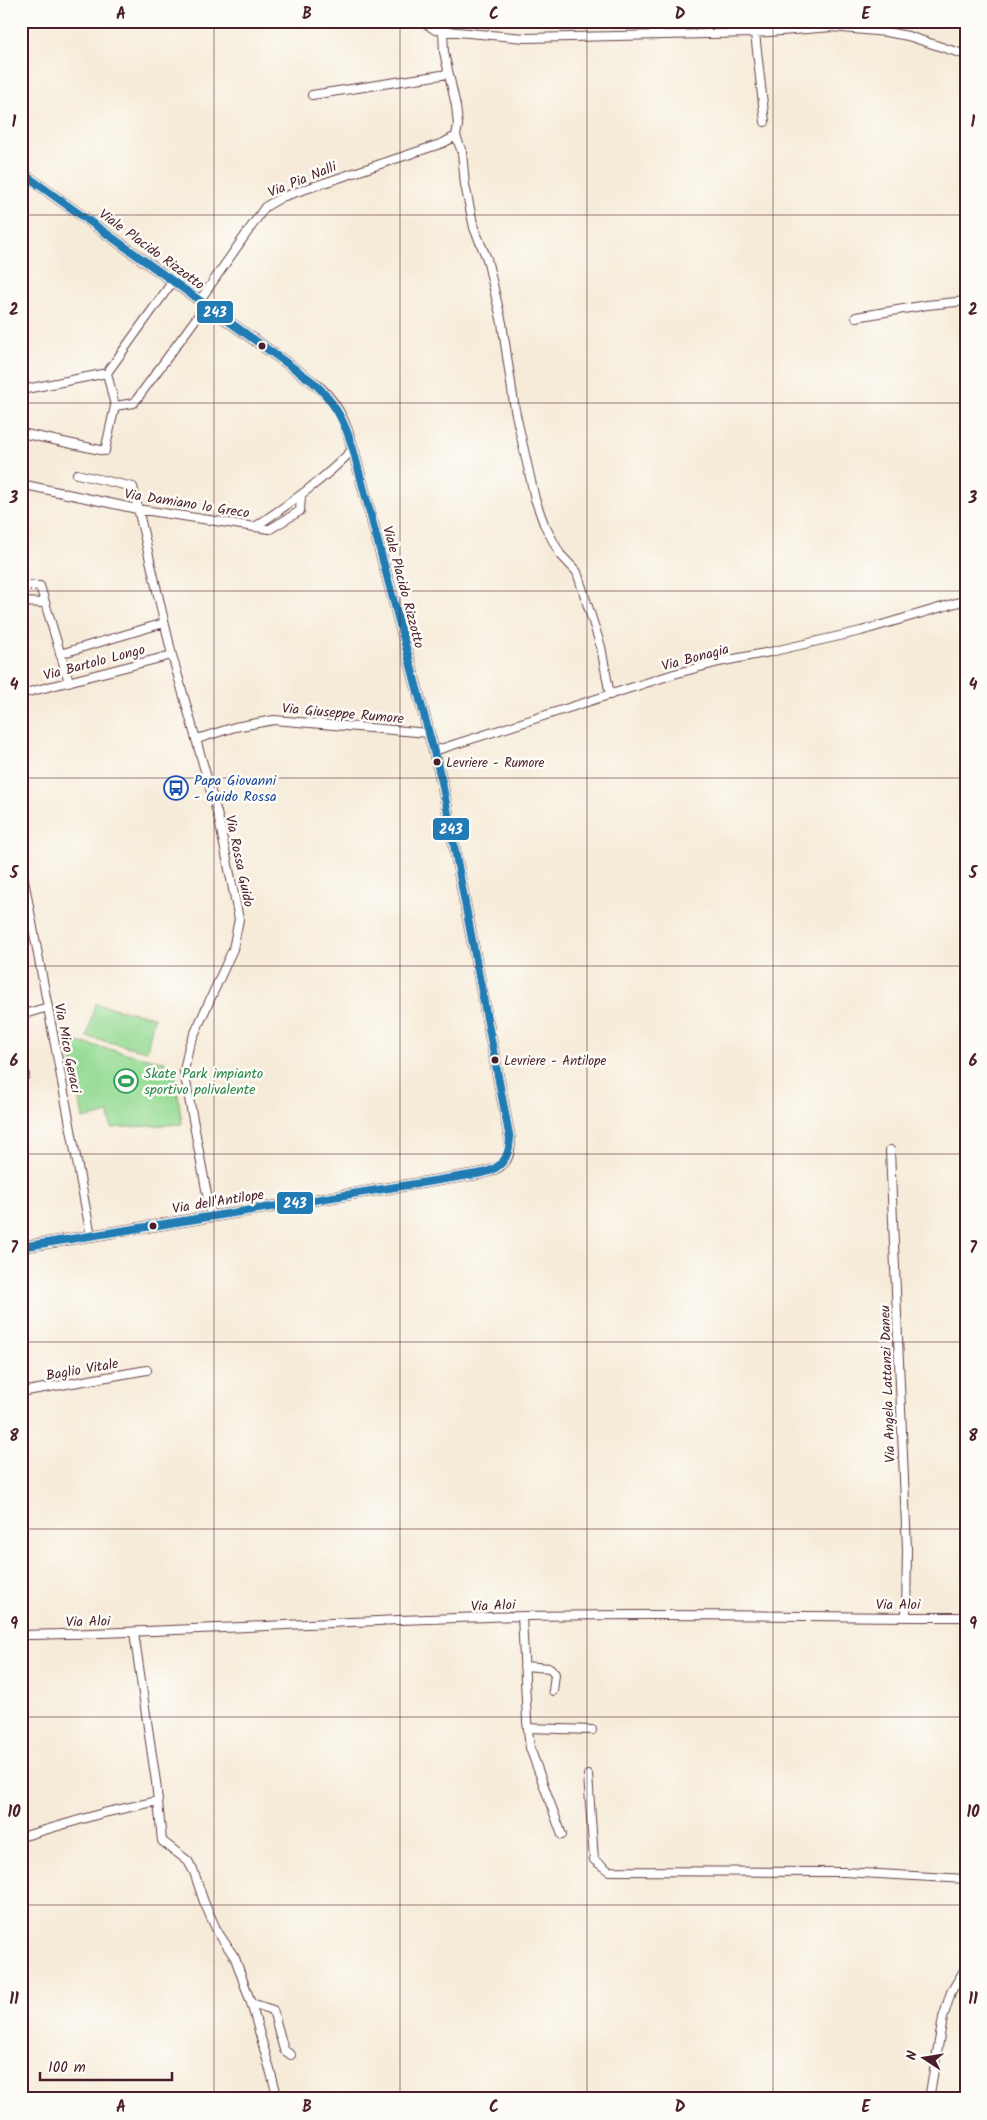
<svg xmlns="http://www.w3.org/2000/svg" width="987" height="2120" viewBox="0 0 987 2120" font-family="Kalam,sans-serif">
  <rect width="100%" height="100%" fill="#fdfcf7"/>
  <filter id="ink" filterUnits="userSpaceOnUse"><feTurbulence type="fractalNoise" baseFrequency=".02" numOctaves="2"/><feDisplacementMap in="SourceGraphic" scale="10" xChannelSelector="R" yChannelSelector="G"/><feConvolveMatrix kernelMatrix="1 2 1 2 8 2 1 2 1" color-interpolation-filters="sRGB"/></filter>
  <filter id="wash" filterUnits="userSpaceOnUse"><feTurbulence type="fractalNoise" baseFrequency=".0096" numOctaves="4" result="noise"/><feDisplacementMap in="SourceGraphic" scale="20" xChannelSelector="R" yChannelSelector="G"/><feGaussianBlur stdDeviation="1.12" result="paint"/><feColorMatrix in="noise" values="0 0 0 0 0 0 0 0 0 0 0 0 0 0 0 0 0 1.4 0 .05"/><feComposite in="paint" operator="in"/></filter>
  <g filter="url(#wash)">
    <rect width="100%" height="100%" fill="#f6ebd8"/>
    <!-- green -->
    <path fill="#96db94" stroke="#707d60" d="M95,1004L154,1017L147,1051L87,1037Z
      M69,1040L165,1062L164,1067L174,1066L182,1124L111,1128L109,1113L83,1119Z"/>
  </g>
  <g filter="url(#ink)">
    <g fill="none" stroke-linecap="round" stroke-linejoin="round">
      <!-- minor casing -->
      <g stroke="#643e45" stroke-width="10">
        <path id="minor" d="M422,21L435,30L525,38L755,33L832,27L886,32L908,36L966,55
          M443,31L444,52L456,106L458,125L456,136L462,152L465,185L474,228L487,259L502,323L515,410L535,499L544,524L560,554L577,572L601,647L610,695
          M755,33L765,122
          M312,95L448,74
          M200,300L265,207L282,197L443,143L456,136
          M856,317L927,305L966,301
          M21,390L107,373
          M115,406L134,403L206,305
          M21,433L105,451L115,406L107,373L173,281
          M77,474L133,487L172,655L219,820L239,919L233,949L189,1046L184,1071L211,1216
          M21,484L137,509L255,527C290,503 324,480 353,449
          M255,527L270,529L300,511L301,496
          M21,586H40L69,682
          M21,602L44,603
          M60,654L164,623
          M21,694L172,655
          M197,739L235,727L274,720L429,733
          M434,751L674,674L719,662L770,652L861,631L966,600
          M21,864L91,1236
          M21,1015L48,1007
          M21,1048L25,1076
          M890,1150L907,1549L906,1617
          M21,1392L147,1370
          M522,1616L527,1721L530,1748L562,1835
          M134,1633L156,1782L162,1841L188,1861L194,1872L204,1902L217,1931L235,1958L251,2003L278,2098
          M21,1635C191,1632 360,1619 529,1616C674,1613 820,1617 966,1617
          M524,1666L550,1668L555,1674L553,1691
          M528,1728L592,1730
          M588,1775L594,1860L609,1871L844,1872L966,1879
          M21,1837L103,1813L158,1801
          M251,2003L273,2010L284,2050L291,2055
          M929,2099L943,2018L951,1992L966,1967"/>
      </g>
      <!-- tertiary casing -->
      <g stroke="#643e45" stroke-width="12">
        <path id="tertiary" d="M21,172L313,382C336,401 345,421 353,449L442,782L510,1139C510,1160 503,1168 483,1173L21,1247"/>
      </g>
      <!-- minor -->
      <use href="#minor" stroke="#fff" stroke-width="8"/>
      <!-- tertiary -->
      <use href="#tertiary" stroke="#fff" stroke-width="10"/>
      <!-- bus-1 casing -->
      <g stroke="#fdfcf7" stroke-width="11">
        <path id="bus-1" d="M21,172L313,382C334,401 345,422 353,449L442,782L510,1139C509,1158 502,1168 483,1173L21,1247"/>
      </g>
      <!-- bus-1 -->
      <use href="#bus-1" stroke="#227bb4" stroke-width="8"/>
    </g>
  </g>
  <!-- grid -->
  <path fill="none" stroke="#4a1f2b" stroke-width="1" stroke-opacity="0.55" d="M214,21V2099M400,21V2099M587,21V2099M773,21V2099M21,215H966M21,403H966M21,591H966M21,778H966M21,966H966M21,1154H966M21,1342H966M21,1529H966M21,1717H966M21,1905H966"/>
  <!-- icons -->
  <defs>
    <g id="bus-ring" transform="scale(1.25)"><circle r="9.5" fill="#fdfcf7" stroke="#1a4fb4" stroke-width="1.5"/><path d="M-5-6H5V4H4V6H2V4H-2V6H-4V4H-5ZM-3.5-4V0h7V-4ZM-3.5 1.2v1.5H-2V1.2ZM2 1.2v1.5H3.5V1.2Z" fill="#1a4fb4"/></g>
    <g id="stadium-ring" transform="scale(1.25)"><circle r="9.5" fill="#fdfcf7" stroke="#2e9e5b" stroke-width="1.5"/><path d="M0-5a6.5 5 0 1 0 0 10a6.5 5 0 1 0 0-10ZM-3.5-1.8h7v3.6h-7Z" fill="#2e9e5b"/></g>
  </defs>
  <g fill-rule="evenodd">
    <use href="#bus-ring" x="176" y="788"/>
    <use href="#stadium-ring" x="126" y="1081"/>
  </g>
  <!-- markers -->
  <g fill="#4a1f2b" stroke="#fdfcf7" stroke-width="2">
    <circle cx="262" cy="346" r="4.5"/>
    <circle cx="437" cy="762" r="4.5"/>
    <circle cx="495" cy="1060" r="4.5"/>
    <circle cx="153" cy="1226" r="4.5"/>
  </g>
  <g text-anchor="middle" stroke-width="5" stroke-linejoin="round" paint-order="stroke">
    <!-- bus labels -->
    <g font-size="13" fill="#4a1f2b" stroke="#fdfcf7" text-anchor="start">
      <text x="446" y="767">Levriere - Rumore</text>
      <text x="504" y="1065">Levriere - Antilope</text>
    </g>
    <!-- street labels -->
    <g font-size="14" fill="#4a1f2b" stroke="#fdfcf7">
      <text transform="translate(302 179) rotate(-22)" y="5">Via Pia Nalli</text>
      <text transform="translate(152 249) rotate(36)" y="5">Viale Placido Rizzotto</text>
      <text transform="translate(187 503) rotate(9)" y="5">Via Damiano lo Greco</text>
      <text transform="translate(404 587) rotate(75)" y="5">Viale Placido Rizzotto</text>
      <text transform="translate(695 657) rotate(-15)" y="5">Via Bonagia</text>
      <text transform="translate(94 662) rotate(-15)" y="5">Via Bartolo Longo</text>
      <text transform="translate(343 713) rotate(5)" y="5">Via Giuseppe Rumore</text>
      <text transform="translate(240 861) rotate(78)" y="5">Via Rossa Guido</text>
      <text transform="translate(68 1048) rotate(79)" y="5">Via Mico Geraci</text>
      <text transform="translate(218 1201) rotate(-9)" y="5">Via dell'Antilope</text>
      <text transform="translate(82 1369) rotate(-10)" y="5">Baglio Vitale</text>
      <text transform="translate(887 1384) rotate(-92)" y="5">Via Angela Lattanzi Daneu</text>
      <text x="898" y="1609">Via Aloi</text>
      <text transform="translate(493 1605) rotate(-2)" y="5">Via Aloi</text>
      <text transform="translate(88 1621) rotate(-1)" y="5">Via Aloi</text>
    </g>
    <!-- transit labels -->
    <g font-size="14" fill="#164399" stroke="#fdfcf7" text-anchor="start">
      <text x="194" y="785">Papa Giovanni<tspan x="194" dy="16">- Guido Rossa</tspan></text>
    </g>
    <!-- leisure labels -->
    <g font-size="14" fill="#27864d" stroke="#fdfcf7" text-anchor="start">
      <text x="144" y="1078">Skate Park impianto<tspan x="144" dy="16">sportivo polivalente</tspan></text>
    </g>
  </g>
  <g stroke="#fdfcf7" stroke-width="2">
    <rect x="196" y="300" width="38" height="24" rx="5" fill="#227bb4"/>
    <rect x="432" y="817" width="38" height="24" rx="5" fill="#227bb4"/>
    <rect x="276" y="1191" width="38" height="24" rx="5" fill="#227bb4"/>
  </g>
  <g font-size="14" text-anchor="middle" font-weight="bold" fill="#fff">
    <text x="215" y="317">243</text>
    <text x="451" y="834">243</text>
    <text x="295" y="1208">243</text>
  </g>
  <!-- margin -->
  <rect width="987" height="2120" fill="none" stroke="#fdfcf7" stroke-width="55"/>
  <!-- north arrow -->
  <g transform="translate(924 2058) rotate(282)" stroke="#fdfcf7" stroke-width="4" paint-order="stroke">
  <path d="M0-4L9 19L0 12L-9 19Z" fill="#4a1f2b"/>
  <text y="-8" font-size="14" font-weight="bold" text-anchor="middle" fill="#4a1f2b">N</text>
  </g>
  <!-- scale -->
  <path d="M40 2072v8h132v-8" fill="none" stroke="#4a1f2b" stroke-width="2.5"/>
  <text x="48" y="2072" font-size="15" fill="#4a1f2b" stroke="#fdfcf7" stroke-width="4" paint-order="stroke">100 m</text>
  <rect x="28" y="28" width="932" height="2064" fill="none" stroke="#4a1f2b" stroke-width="2"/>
  <g font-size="16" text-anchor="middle" font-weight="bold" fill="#4a1f2b">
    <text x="121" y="19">A</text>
    <text x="307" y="19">B</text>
    <text x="494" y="19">C</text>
    <text x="680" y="19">D</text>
    <text x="866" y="19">E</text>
    <text x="14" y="127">1</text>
    <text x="973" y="127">1</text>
    <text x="14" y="315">2</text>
    <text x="973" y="315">2</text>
    <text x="14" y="503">3</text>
    <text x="973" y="503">3</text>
    <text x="14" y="690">4</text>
    <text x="973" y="690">4</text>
    <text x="14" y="878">5</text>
    <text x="973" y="878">5</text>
    <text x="14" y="1066">6</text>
    <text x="973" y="1066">6</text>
    <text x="14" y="1253">7</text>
    <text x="973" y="1253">7</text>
    <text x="14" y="1441">8</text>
    <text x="973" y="1441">8</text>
    <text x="14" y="1629">9</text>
    <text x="973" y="1629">9</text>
    <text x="14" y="1817">10</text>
    <text x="973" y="1817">10</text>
    <text x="14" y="2004">11</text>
    <text x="973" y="2004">11</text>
    <text x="121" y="2112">A</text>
    <text x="307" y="2112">B</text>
    <text x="494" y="2112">C</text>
    <text x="680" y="2112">D</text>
    <text x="866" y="2112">E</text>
  </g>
</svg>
